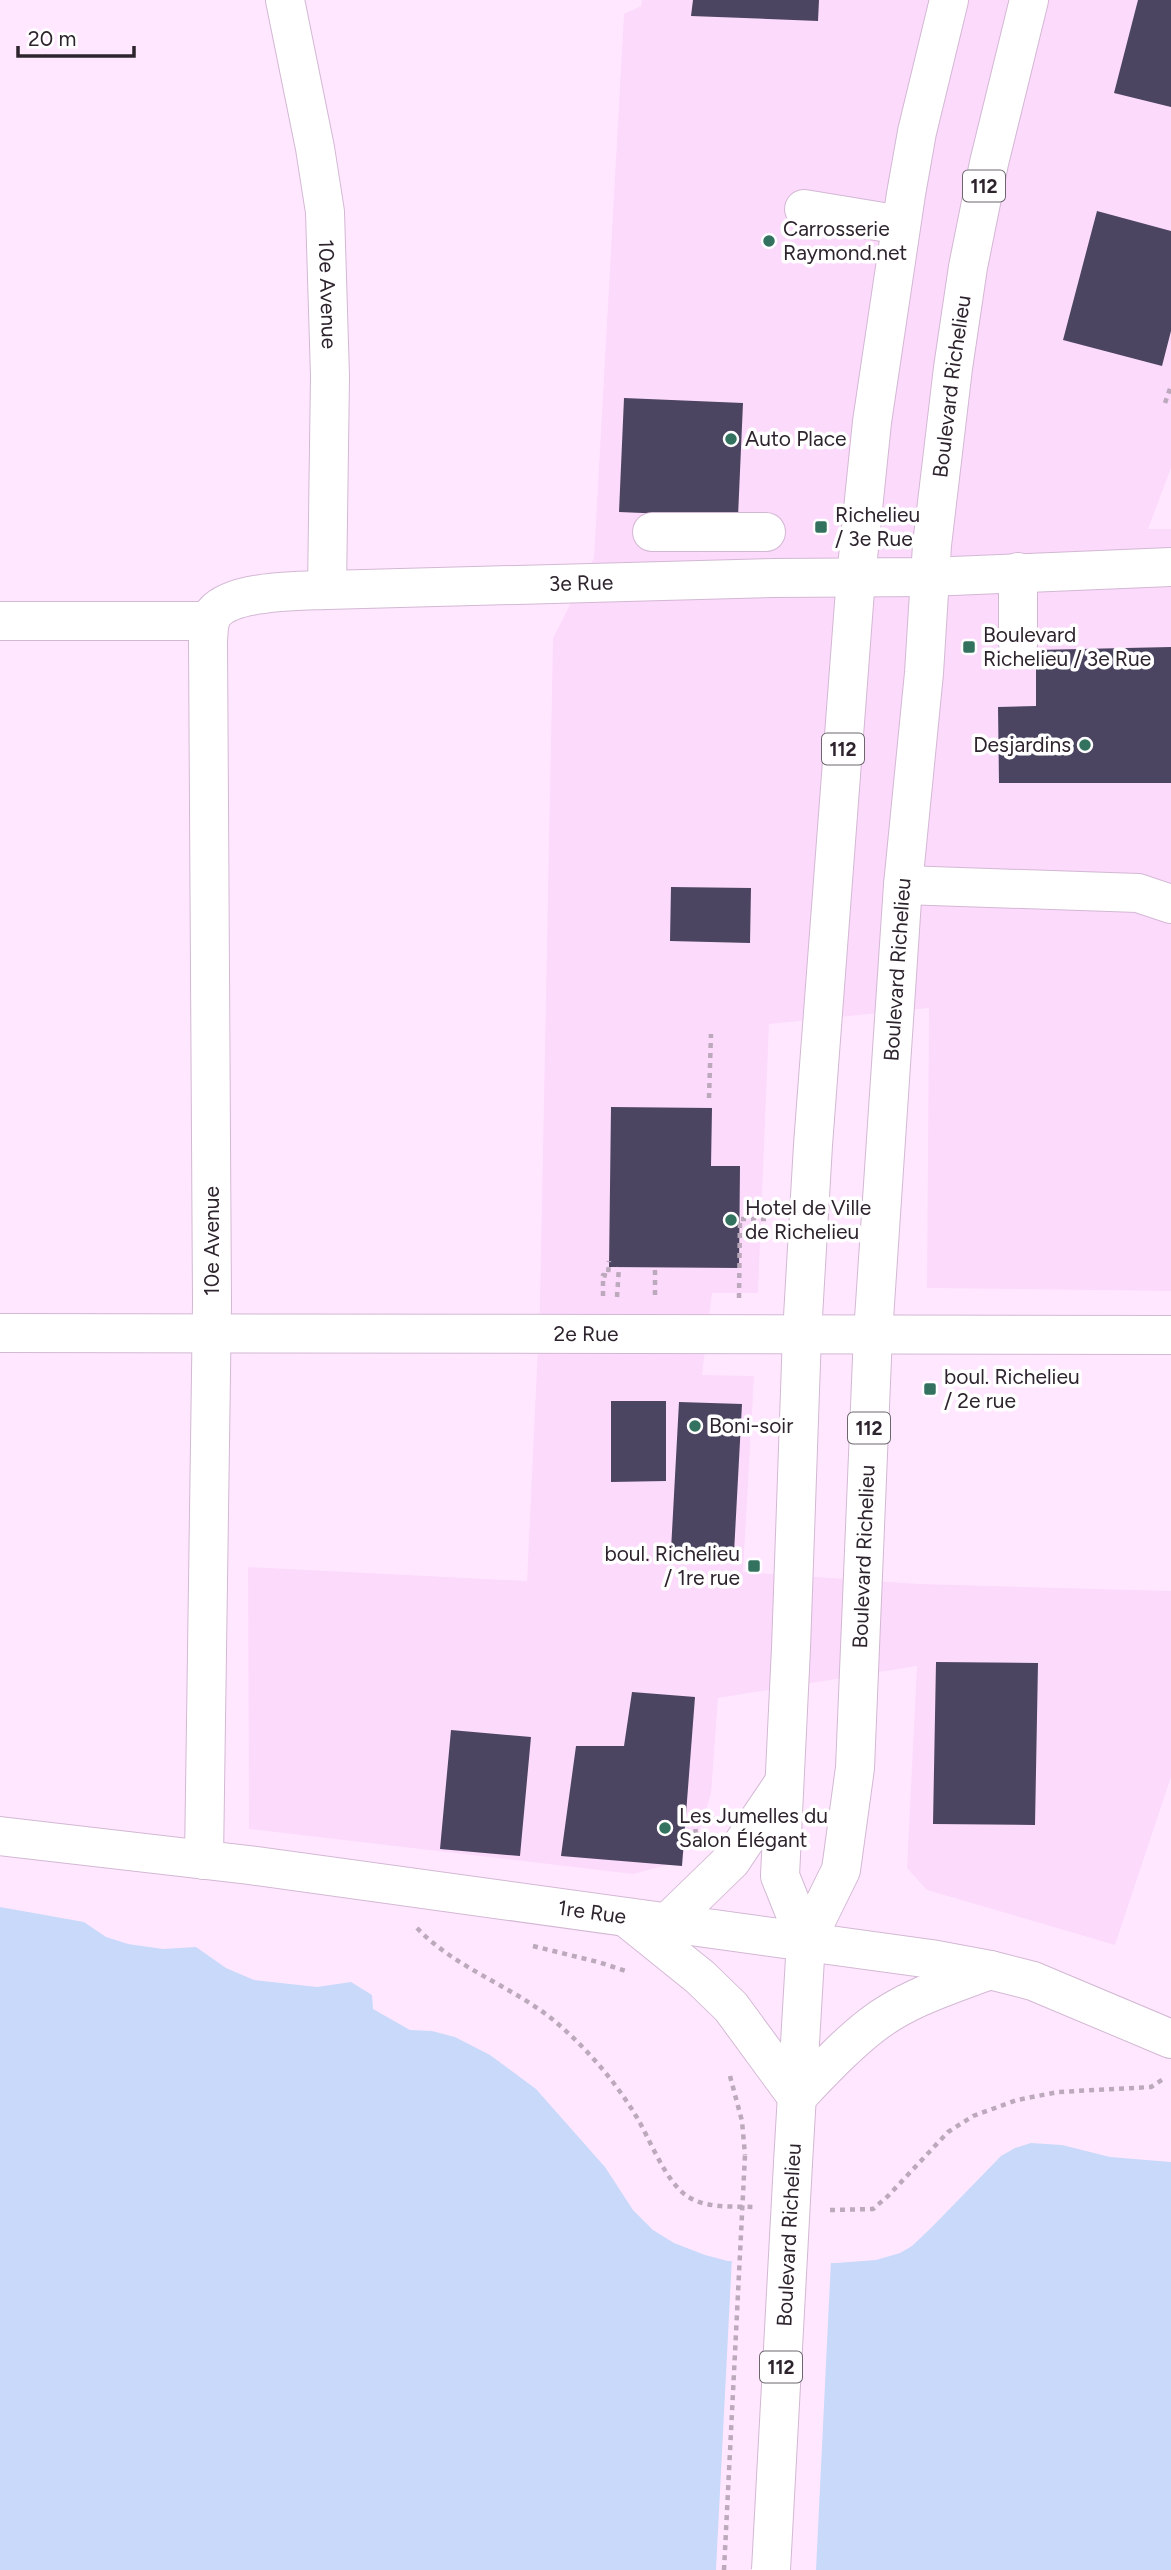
<svg xmlns="http://www.w3.org/2000/svg" width="1171" height="2570" viewBox="0 0 1171 2570" font-family="Figtree,sans-serif">
  <rect width="100%" height="100%" fill="#ffe8ff"/>
  <!-- built -->
  <path fill="#fcdafc" d="M642,0H1171V468L1148,529H1171V1291L927,1288L929,1008L769,1024L758,1293H712L702,1375L754,1376L743,1572L920,1584L1171,1591V1777L1115,1945L927,1890L907,1868L917,1666L718,1698L711,1794L696,1840L674,1863L633,1874L249,1829L248,1567L527,1581L540,1303L553,638L594,558L624,14L641,6Z"/>
  <!-- water -->
  <path fill="#c8d9fa" d="M0,1907L84,1922L106,1937L128,1944L163,1949L196,1947L226,1968L254,1980L317,1987L351,1982L372,1995L373,2009L410,2030L432,2031L455,2037L490,2055L536,2089L605,2167L633,2210L653,2230L674,2243L705,2255L728,2261L836,2263L876,2260L900,2253L912,2246L932,2227L1001,2156L1015,2148L1031,2143L1062,2145L1110,2157L1171,2162V2570H0Z"/>
  <!-- pier -->
  <path fill="#ffe8ff" d="M732,2257L831,2260L816,2570H716Z"/>
  <!-- building -->
  <path fill="#4c4562" d="M693,0H819L818,21L691,16Z
    M1138,0H1171V107L1114,93Z
    M1097,211L1171,231V331L1162,366L1063,340Z
    M624,398L743,403L738,517L619,512Z
    M1171,647V783H999L998,707L1036,706V650Z
    M671,887L751,888L750,943L670,941Z
    M611,1107L712,1108L711,1166H740L739,1268L609,1267Z
    M611,1401H666V1481L611,1482Z
    M679,1402L742,1404L734,1553L671,1550Z
    M936,1662L1038,1663L1035,1825L933,1824Z
    M632,1692L695,1697L682,1866L561,1856L576,1746H624Z
    M451,1730L531,1737L520,1856L440,1849Z"/>
  <g fill="none" stroke-linecap="round" stroke-linejoin="round">
    <!-- minor casing -->
    <g stroke="#d3b8d3" stroke-width="40">
      <g id="minor">
        <path id="s1" d="M285,0L315,148L325,212L330,376L327,590"/>
        <path d="M804,209L901,225"/>
        <path d="M652,532H766"/>
        <path d="M1018,572V644"/>
        <path d="M0,621H210"/>
        <path d="M903,885L1138,893L1171,904"/>
        <path id="s2" d="M0,1333L1171,1335"/>
        <path id="s3" d="M0,1836L249,1865L931,1959L990,1970L1033,1981L1171,2039"/>
        <path id="s4" d="M204,1860L212,1304L208,640C209,631 208,621 214,613C233,590 298,591 327,590L775,578L929,577L1171,567"/>
      </g>
    </g>
    <!-- major casing -->
    <g stroke="#d3b8d3" stroke-width="40">
      <g id="major">
        <path d="M628,1919L700,1977L731,2007L797,2097"/>
        <path d="M666,1924L731,1861L783,1784"/>
        <path d="M806,1941L780,1876L791,1648L802,1334L813,1145L856,577L872,422L906,194L917,132L949,0"/>
        <path d="M797,2097C821,2072 845,2046 872,2025C907,1998 950,1985 990,1970"/>
        <path id="s5" d="M793,2163L806,1941L841,1870L855,1768L873,1334L903,885L924,673L932,545L953,368L968,267L989,163L1029,0"/>
      </g>
    </g>
    <!-- path -->
    <path stroke="#bca9bc" stroke-width="4.5" stroke-dasharray="5 5" stroke-linecap="butt" d="M1165,403L1171,386
      M709,1098L711,1034
      M655,1295V1267
      M603,1296V1275L608,1276L609,1261
      M617,1297L619,1267
      M739,1298L740,1219H771
      M694,1819L697,1842
      M417,1928C456,1969 515,1987 557,2023C588,2050 615,2081 636,2116C650,2139 665,2181 687,2196C706,2209 733,2206 754,2207
      M533,1946L598,1962L629,1972
      M730,2076L742,2121L745,2155
      M830,2210L873,2209L888,2196L948,2132L973,2116L1017,2100L1058,2092L1151,2087L1165,2078"/>
    <!-- minor -->
    <use href="#minor" stroke="#fff" stroke-width="38"/>
    <!-- major -->
    <use href="#major" stroke="#fff" stroke-width="38"/>
    <!-- major-bridge casing -->
    <g stroke="#d3b8d3" stroke-width="40" stroke-linecap="butt">
      <path id="major-bridge" d="M771,2570L793,2163"/>
    </g>
    <!-- path-bridge -->
    <path stroke="#bca9bc" stroke-width="4.5" stroke-dasharray="5 5" stroke-linecap="butt" d="M724,2570L745,2155"/>
    <!-- major-bridge -->
    <use href="#major-bridge" stroke="#fff" stroke-width="38"/>
  </g>
  <!-- markers -->
  <g fill="#33725f" stroke="#fff" stroke-width="2.5">
    <circle cx="769" cy="241" r="7"/>
    <circle cx="731" cy="439" r="7"/>
    <rect x="814" y="520" width="14" height="14" rx="3.5"/>
    <rect x="962" y="640" width="14" height="14" rx="3.5"/>
    <circle cx="1085" cy="745" r="7"/>
    <circle cx="731" cy="1220" r="7"/>
    <rect x="923" y="1382" width="14" height="14" rx="3.5"/>
    <circle cx="695" cy="1426" r="7"/>
    <rect x="747" y="1559" width="14" height="14" rx="3.5"/>
    <circle cx="665" cy="1828" r="7"/>
  </g>
  <g text-anchor="middle" stroke-width="7" stroke-linejoin="round" paint-order="stroke">
    <!-- shield labels -->
    <g fill="#fff" stroke="#6d666d" stroke-width="2">
      <rect x="963" y="170.5" width="42" height="31" rx="5"/>
      <rect x="822" y="733.5" width="42" height="31" rx="5"/>
      <rect x="848" y="1412.5" width="42" height="31" rx="5"/>
      <rect x="760" y="2351.5" width="42" height="31" rx="5"/>
    </g>
    <g font-size="19" font-weight="bold" fill="#2e242e">
      <text x="984" y="193">112</text>
      <text x="843" y="756">112</text>
      <text x="869" y="1435">112</text>
      <text x="781" y="2374">112</text>
    </g>
    <!-- poi labels -->
    <g font-size="21" fill="#2e242e" stroke="#fff" text-anchor="start">
      <text x="783" y="236">Carrosserie<tspan x="783" dy="24">Raymond.net</tspan></text>
      <text x="745" y="446">Auto Place</text>
      <text x="835" y="522">Richelieu<tspan x="835" dy="24">/ 3e Rue</tspan></text>
      <text x="983" y="642">Boulevard<tspan x="983" dy="24">Richelieu / 3e Rue</tspan></text>
      <text x="1071" y="752" text-anchor="end">Desjardins</text>
      <text x="745" y="1215">Hotel de Ville<tspan x="745" dy="24">de Richelieu</tspan></text>
      <text x="944" y="1384">boul. Richelieu<tspan x="944" dy="24">/ 2e rue</tspan></text>
      <text x="709" y="1433">Boni-soir</text>
      <text x="740" y="1561" text-anchor="end">boul. Richelieu<tspan x="740" dy="24">/ 1re rue</tspan></text>
      <text x="679" y="1823">Les Jumelles du<tspan x="679" dy="24">Salon Élégant</tspan></text>
    </g>
    <!-- street labels -->
    <g font-size="21" fill="#2e242e" stroke="#fff">
      <text dy="7" stroke="none"><textPath href="#s1" startOffset="298">10e Avenue</textPath></text>
      <text dy="7" stroke="none"><textPath href="#s5" startOffset="1790">Boulevard Richelieu</textPath></text>
      <text dy="7" stroke="none"><textPath href="#s4" startOffset="1620">3e Rue</textPath></text>
      <text dy="7" stroke="none"><textPath href="#s5" startOffset="1204">Boulevard Richelieu</textPath></text>
      <text transform="translate(212 1241) rotate(-90)" y="7">10e Avenue</text>
      <text dy="7" stroke="none"><textPath href="#s2" startOffset="586">2e Rue</textPath></text>
      <text dy="7" stroke="none"><textPath href="#s5" startOffset="616">Boulevard Richelieu</textPath></text>
      <text dy="7" stroke="none"><textPath href="#s3" startOffset="597">1re Rue</textPath></text>
      <text transform="translate(789 2235) rotate(-87)" y="7">Boulevard Richelieu</text>
    </g>
  </g>
  <!-- scale -->
  <path d="M18 46v10h116v-10" fill="none" stroke="#2e242e" stroke-width="3.5"/>
  <text x="28" y="46" font-size="21" fill="#2e242e" stroke="#ffffff" stroke-width="5" paint-order="stroke">20 m</text>
</svg>
